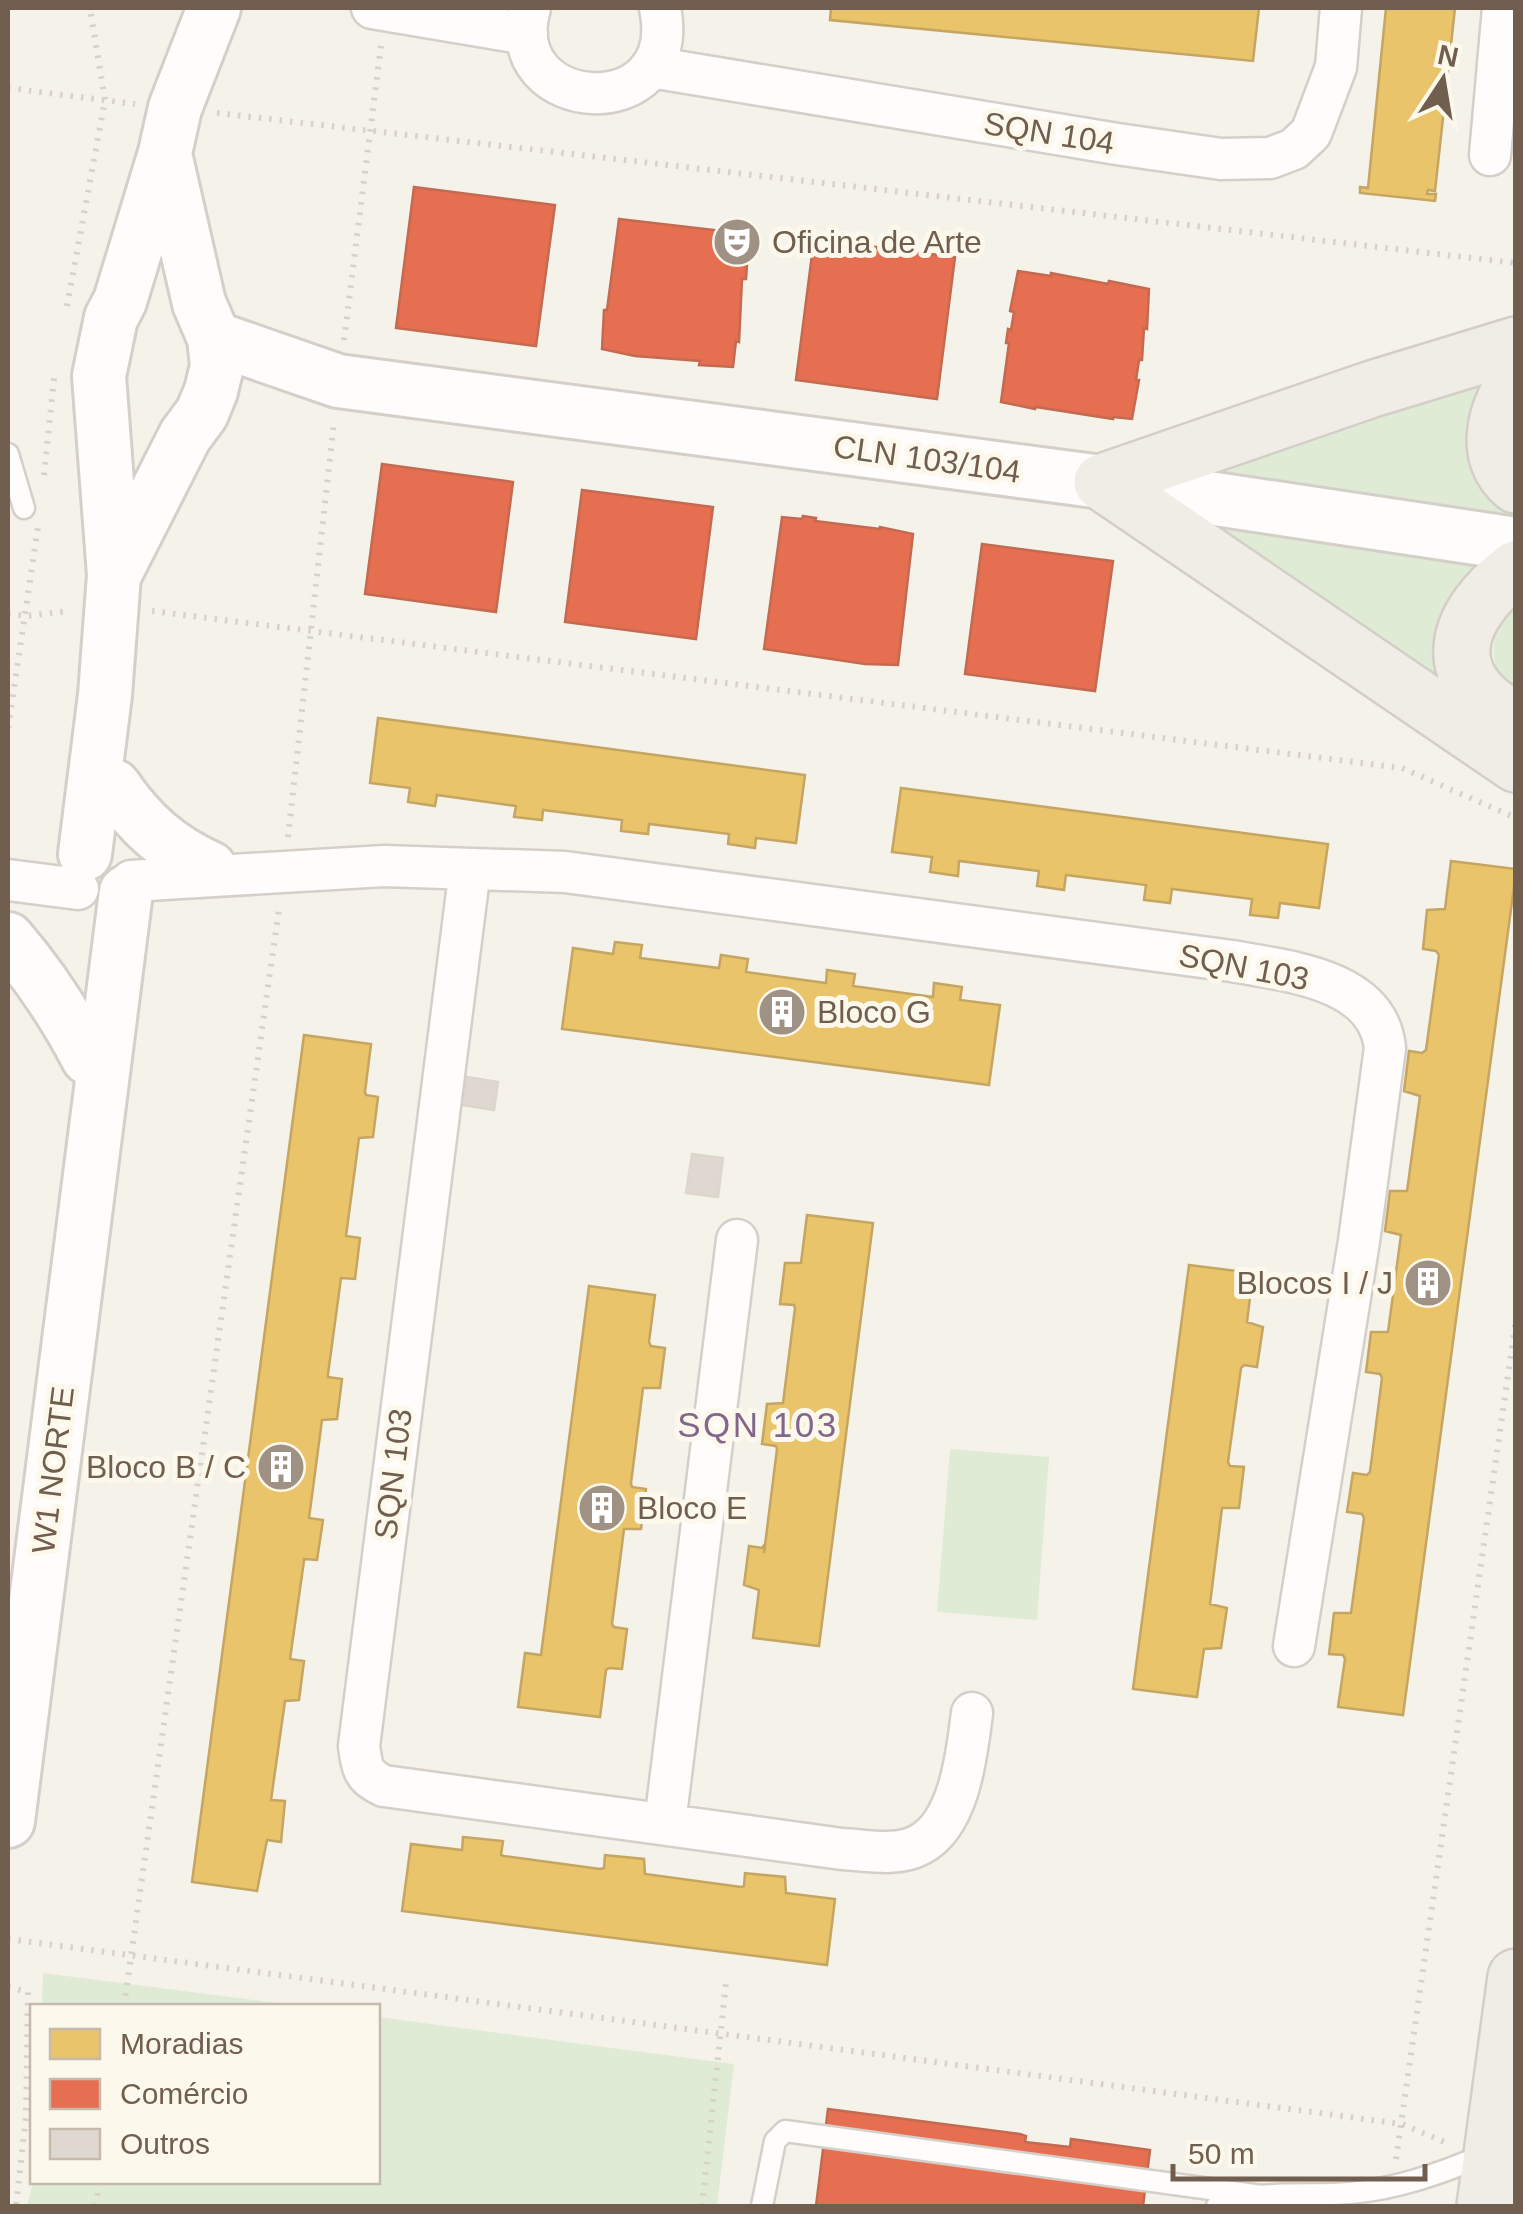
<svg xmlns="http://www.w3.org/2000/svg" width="1523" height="2214" viewBox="0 0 1523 2214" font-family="Helvetica,sans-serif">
  <rect width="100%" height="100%" fill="#f5f2ea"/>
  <!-- green -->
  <path fill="#e0ebd6" d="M1515,359L1501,505L1510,522L1205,480Z
    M1190,515L1515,557L1484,585L1489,716Z
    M1515,584V704C1480,653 1494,635 1515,584Z
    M950,1449L1049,1457L1037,1620L937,1612Z
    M43,1973L301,2006H42Z
    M378,2017L734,2064L717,2206H27L33,2182H378Z"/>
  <!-- homes -->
  <path fill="#e9c46a" stroke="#c5a562" stroke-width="2.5" d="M831,8H1259L1253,61L830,20Z
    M1386,8H1455L1435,191L1428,190L1427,194H1436L1435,201L1360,193V187L1368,188Z
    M378,718L805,775L796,843L756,838L755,848L728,844L729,834L649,824L648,834L621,831L622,820L543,810L542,820L514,817L516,806L437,795L435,806L408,802L410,788L370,783Z
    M901,788L1328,844L1319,908L1280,903L1278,918L1250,915L1252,899L1172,889L1170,903L1144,900L1146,885L1066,875L1064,890L1037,886L1039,871L959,861L958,876L930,872L932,857L892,852Z
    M1451,861L1516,869V872L1403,1715L1338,1707L1345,1659L1343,1655L1329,1654L1334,1613H1351L1364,1518L1362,1514L1347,1512L1353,1473L1367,1475L1370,1472L1382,1378L1380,1374L1366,1372L1371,1332H1388L1401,1235L1385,1231L1390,1191H1407L1420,1096L1404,1091L1409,1051L1422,1053L1426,1050L1439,955L1436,951L1423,949L1427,910L1445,909Z
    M615,942L642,945L640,958L719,968L721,955L748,959L746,972L826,983L827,970L855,974L853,986L933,997L934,983L962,987L960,1000L1000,1005L989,1085L562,1029L573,948L613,954Z
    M304,1035L371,1044L365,1092L366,1095L378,1097L373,1137L359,1138L346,1236L360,1238L355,1279L341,1278L328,1374V1377L342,1379L337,1419L322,1420L309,1518L323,1520L317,1560L304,1559V1561L290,1659L304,1661L299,1700L285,1701L271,1800L285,1801L281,1842L267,1840L257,1891L192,1882Z
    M807,1215L873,1223L819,1646L753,1638L759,1590L744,1585L749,1546L762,1548L765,1544L764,1553L777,1449L776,1446L762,1444L767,1404L783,1403L795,1308L794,1305L780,1304L785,1263H801Z
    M1189,1265L1253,1273L1247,1322L1263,1327L1257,1367L1244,1365L1241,1368L1228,1462L1230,1466L1244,1467L1239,1508H1222L1210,1604L1227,1608L1221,1648L1204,1649L1197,1697L1133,1689Z
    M589,1286L655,1295L649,1342L651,1346L665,1348L660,1388H643L631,1483L632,1487L646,1489L641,1529H624L612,1624L614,1627L627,1629L622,1669L609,1668L606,1670L600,1717L518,1707L525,1653L541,1655Z
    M463,1837L503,1841L501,1855L504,1856L600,1869L604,1868L605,1855L644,1859L645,1874L741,1887L744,1886L745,1873L785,1877L786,1893L835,1899L827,1965L402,1911L411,1844L462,1850Z"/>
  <!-- shops -->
  <path fill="#e76f51" stroke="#c36a50" stroke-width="2.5" d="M414,187L555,205L536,346L396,328Z
    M619,219L749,234L746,279H742L739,342L736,341L733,367L699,365L700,361L635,356L602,349L604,310H607Z
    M814,239L955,257L937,399L796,380Z
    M1018,271L1051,276V273L1108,284L1109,281L1149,289L1147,329L1144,328L1142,360H1139L1136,380H1139L1132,419L1113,417V419L1036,407L1035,409L1001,402L1009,343H1006L1008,329L1011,330L1014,312L1010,311Z
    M382,464L513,482L496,612L365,594Z
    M582,490L713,507L696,639L565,622Z
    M803,516L816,518L815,521L880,529V527L913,534L898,665L865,664L764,649L782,517L802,519Z
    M982,544L1113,561L1095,691L965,674Z
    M828,2109L1020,2134L1026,2136L1025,2142L1070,2147L1071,2139L1150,2150L1143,2206H816Z"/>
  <!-- building -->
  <path fill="#ded8d0" stroke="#ddd6cd" stroke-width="2.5" d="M461,1076L498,1082L494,1110L456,1104Z
    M692,1154L723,1158L718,1197L686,1193Z"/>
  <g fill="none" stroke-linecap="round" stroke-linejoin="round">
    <!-- service casing -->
    <g stroke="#d4cfc9" stroke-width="25">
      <path id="service" d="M8,454L24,508
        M762,2206L775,2141L785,2131L1269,2197
        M1217,2206C1257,2189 1308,2197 1350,2193C1398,2189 1443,2173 1486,2154"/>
    </g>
    <!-- minor casing -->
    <g stroke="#d4cfc9" stroke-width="45">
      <path id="minor" d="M372,8L527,34
        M530,8C499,115 685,128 660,8
        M651,67L1117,144L1221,159L1270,158L1294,149L1311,133L1336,67L1341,8
        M1490,155L1503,8
        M470,869L359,1746C362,1768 363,1777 384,1786L842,1849C866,1850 897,1857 919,1845C960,1824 967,1753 972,1713
        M8,880L78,889
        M131,881L384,866L565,872L1232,961C1285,971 1378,978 1385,1048L1359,1241L1294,1646
        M665,1823L737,1240"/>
    </g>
    <!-- tertiary casing -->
    <g stroke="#d4cfc9" stroke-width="58">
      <path id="tertiary" d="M214,338L338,381L1102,482L1516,544
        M115,574L185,436L202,413L211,391L217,366L214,338L199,303L165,154
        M114,786C140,824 169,850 210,868
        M85,854L105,695L114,575L99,376L111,318L120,301L165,153L175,108L214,8
        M8,939C40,976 65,1014 88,1058
        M8,1821L126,892"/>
    </g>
    <!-- primary casing -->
    <g stroke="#d3cec7" stroke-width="60">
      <path id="primary" d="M1516,380C1495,412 1482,457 1516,485
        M1102,482L1516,764
        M1102,482L1372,389L1516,345
        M1516,569C1452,617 1436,679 1516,720
        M1485,2206L1516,1977"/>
    </g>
    <!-- path -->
    <path stroke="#d6d1cb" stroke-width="6" stroke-dasharray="2.5 8" stroke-linecap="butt" d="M8,88L135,104
      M217,113L1516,263
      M67,306L105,100L90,8
      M344,340L381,45
      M44,475L54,378
      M152,611L1402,768L1516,818
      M8,614L27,616L70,611
      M8,728L38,527
      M288,837L334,422
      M8,1939L1402,2124L1447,2143
      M8,1987L28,1992L26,2117L16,2206
      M124,2006L279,909
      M1396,2159L1516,1319
      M96,2206L99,2182
      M702,2206L726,1983"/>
    <!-- service -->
    <use href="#service" stroke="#fefdfc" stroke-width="20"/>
    <!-- minor -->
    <use href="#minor" stroke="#fefdfc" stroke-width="40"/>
    <!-- tertiary -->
    <use href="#tertiary" stroke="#fefdfc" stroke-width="52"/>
    <!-- primary -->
    <use href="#primary" stroke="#f0ede6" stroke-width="55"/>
  </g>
  <!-- icons -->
  <defs>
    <g id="theatre-disc" transform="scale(2.5)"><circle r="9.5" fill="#9f9285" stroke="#fdf8ec"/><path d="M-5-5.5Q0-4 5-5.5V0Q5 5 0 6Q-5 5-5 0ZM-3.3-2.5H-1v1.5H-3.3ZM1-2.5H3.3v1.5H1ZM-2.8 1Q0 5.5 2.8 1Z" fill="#fff"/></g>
    <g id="building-disc" transform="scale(2.5)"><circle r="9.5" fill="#9f9285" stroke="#fdf8ec"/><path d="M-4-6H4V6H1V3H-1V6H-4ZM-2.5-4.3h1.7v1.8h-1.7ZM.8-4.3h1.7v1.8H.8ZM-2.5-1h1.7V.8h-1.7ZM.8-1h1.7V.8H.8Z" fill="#fff"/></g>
  </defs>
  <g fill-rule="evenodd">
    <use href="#theatre-disc" x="737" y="242"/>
    <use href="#building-disc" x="782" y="1012"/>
    <use href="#building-disc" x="1428" y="1283"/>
    <use href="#building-disc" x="281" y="1467"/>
    <use href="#building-disc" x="602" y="1508"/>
  </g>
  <g text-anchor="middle" stroke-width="10" stroke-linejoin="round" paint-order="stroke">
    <!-- street labels -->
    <g font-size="32" fill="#705e4e" stroke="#fdf8ec">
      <text transform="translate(1049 133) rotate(9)" y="11">SQN 104</text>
      <text transform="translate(927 459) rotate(8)" y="11">CLN 103/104</text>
      <text transform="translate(1244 967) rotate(11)" y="11">SQN 103</text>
      <text transform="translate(53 1470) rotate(-83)" y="11">W1 NORTE</text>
      <text transform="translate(393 1474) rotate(-83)" y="11">SQN 103</text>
    </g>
    <!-- poi labels -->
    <g font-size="32" fill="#705e4e" stroke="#fdf8ec" text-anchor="start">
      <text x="772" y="253">Oficina de Arte</text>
      <text x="817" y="1023">Bloco G</text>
      <text x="1393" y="1294" text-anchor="end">Blocos I / J</text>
      <text x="246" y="1478" text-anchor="end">Bloco B / C</text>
      <text x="637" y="1519">Bloco E</text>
    </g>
    <!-- neighbourhood labels -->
    <g font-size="35" letter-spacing="2.5" fill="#83668c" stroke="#fdf8ec">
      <text x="758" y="1437">SQN 103</text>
    </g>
  </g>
  <!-- border -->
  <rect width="1523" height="2214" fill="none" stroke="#705e4e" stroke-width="20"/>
  <!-- legend -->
  <rect x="30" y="2004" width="350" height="180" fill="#fdf8ec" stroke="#c5baad" stroke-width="2.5"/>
  <rect x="50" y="2029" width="50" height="30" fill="#e9c46a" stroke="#c5baad" stroke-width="2.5"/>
  <text x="120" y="2054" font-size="30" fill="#705e4e">Moradias</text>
  <rect x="50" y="2079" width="50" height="30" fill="#e76f51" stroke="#c5baad" stroke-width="2.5"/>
  <text x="120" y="2104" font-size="30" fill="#705e4e">Comércio</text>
  <rect x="50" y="2129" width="50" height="30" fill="#ded8d0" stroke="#c5baad" stroke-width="2.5"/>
  <text x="120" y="2154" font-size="30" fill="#705e4e">Outros</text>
  <!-- north arrow -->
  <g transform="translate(1443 80) rotate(12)" stroke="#fdf8ec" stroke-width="8" paint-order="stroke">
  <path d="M0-8L18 38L0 25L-18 38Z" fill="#705e4e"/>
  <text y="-15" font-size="28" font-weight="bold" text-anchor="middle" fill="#705e4e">N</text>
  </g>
  <!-- scale -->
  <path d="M1173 2164v15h252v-15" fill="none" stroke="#705e4e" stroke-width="5"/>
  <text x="1188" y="2164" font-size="30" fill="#705e4e" stroke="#fdf8ec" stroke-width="8" paint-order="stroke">50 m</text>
</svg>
